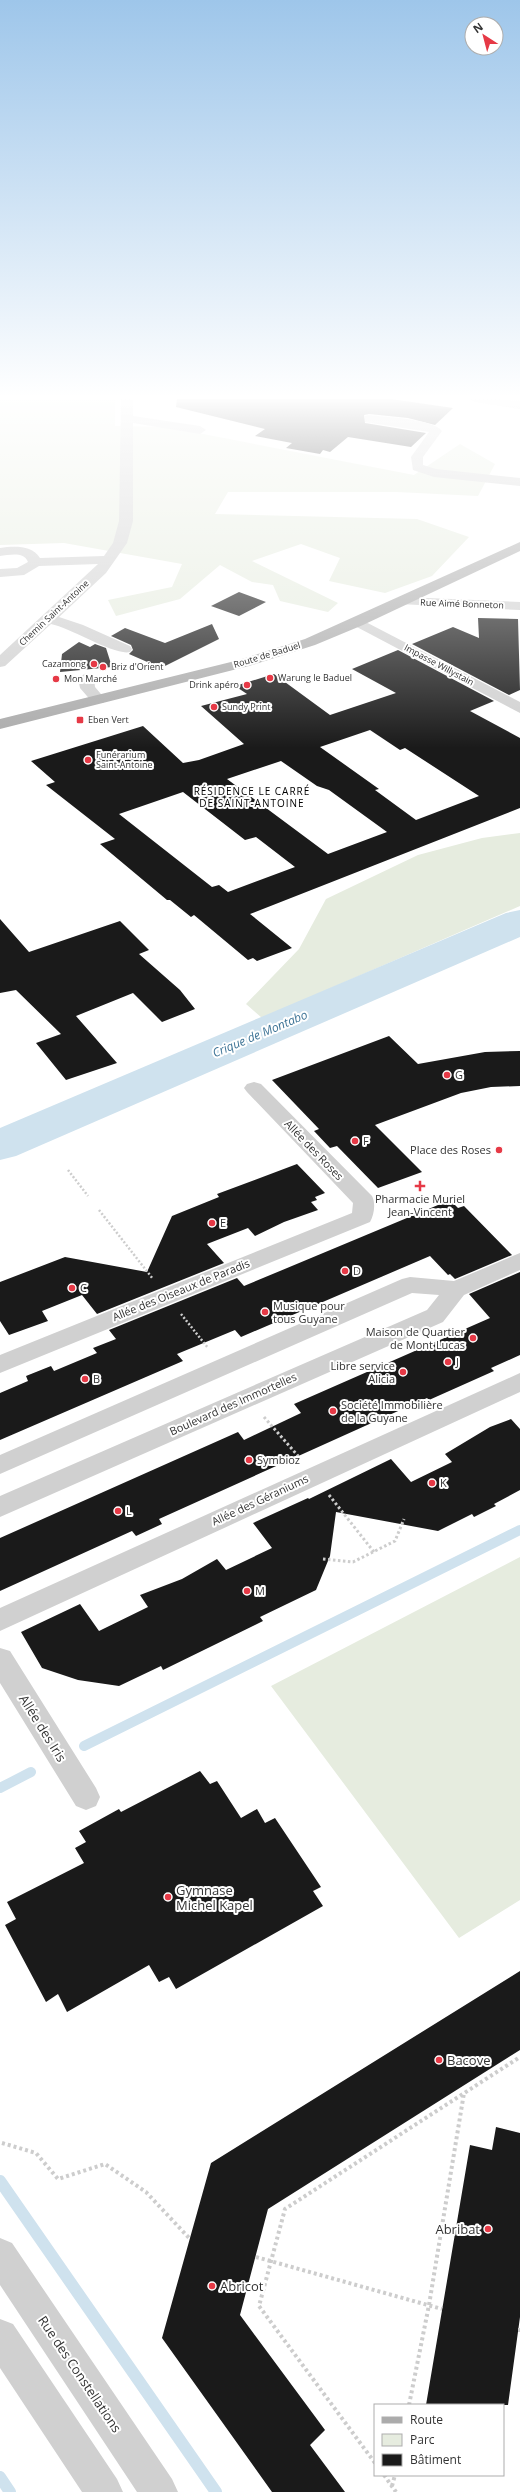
<svg xmlns="http://www.w3.org/2000/svg" width="520" height="2492" viewBox="0 0 520 2492" font-family="'Open Sans',sans-serif">
  <rect width="100%" height="100%" fill="#fff"/>
  <!-- green -->
  <path fill="#e6ecdf" d="M0,399H115V426L167,427L414,475L460,444L495,464L478,496L397,492H228L215,514L417,519L469,537L432,576L385,593L329,581L340,558L301,544L252,561L338,603L328,612L280,601L273,585L252,582L220,565L180,599L116,616L108,600L172,587L182,564L64,543L0,545Z
    M520,833V906L262,1018L246,1004L299,949L326,899L418,855L482,838Z
    M520,1557V1900L459,1938L271,1686Z"/>
  <g fill="none" stroke-linecap="round" stroke-linejoin="round">
    <!-- stream-far1 -->
    <path stroke="#cfe2ee" stroke-width="10" d="M84,1746L520,1530
      M0,1788L31,1772"/>
    <!-- stream -->
    <path stroke="#cfe2ee" stroke-width="12" d="M0,2181L216,2492
      M0,2477L10,2492"/>
    <!-- river -->
    <path fill="#cfe2ee" fill-rule="evenodd" d="M520,910V937L16,1156L0,1160V1128L506,913Z"/>
  </g>
  <!-- building -->
  <path fill="#1a1a1a" fill-rule="evenodd" d="M177,399H391L453,408L435,425L408,418L369,414L364,415L365,423L426,433L411,447L348,437L330,452L323,450L320,454L286,448L292,443L255,436L265,429L176,407Z
    M239,592L266,602L239,616L211,606Z
    M478,618L518,619L520,690L509,695L412,644L453,627L479,638Z
    M212,624L219,639L161,668L129,654L133,650L131,645L111,636L125,628L165,643Z
    M79,642L90,647L95,644L106,648L112,667L60,672L62,654Z
    M398,650L494,701L470,711L520,738V808L250,914L292,948L257,961L253,958L248,960L194,915L191,917L170,900H167L100,844L115,839L46,785L55,782L31,761L143,726L183,763L199,760L244,744L201,706L247,694L235,686L274,674L330,715L396,693L352,669ZM370,730L400,750L405,748L479,796L416,820L375,790L379,789L320,747ZM281,761L317,786L329,790L387,832L328,854L227,779ZM183,792L245,840L256,837L295,867L228,892L219,885L212,887L119,814Z
    M0,919L29,952L120,921L149,950L139,954L180,990L195,1009L162,1022L133,993L76,1016L117,1063L66,1080L36,1043L61,1034L16,990L0,993Z
    M389,1036L418,1064L485,1052L520,1051V1086L491,1087L461,1093L375,1125L422,1172L378,1188L337,1146L330,1148L314,1131L319,1129L272,1080Z
    M297,1164L325,1193L315,1197L317,1200L311,1202L318,1210L284,1222L255,1236L248,1228L207,1244L224,1263L97,1314L82,1295L42,1311L48,1321L9,1335L0,1321V1282L65,1257L147,1272L172,1216L219,1197L217,1194Z
    M450,1200L458,1208L464,1206L512,1255L455,1279L450,1274L448,1275L430,1256L241,1337L235,1330L177,1354L183,1361L0,1440V1393L28,1381L26,1376L51,1366L54,1371L97,1353L93,1348L116,1339L109,1330L237,1278L244,1286Z
    M520,1272V1355L491,1368L494,1371L429,1400L427,1398L159,1519L162,1524L136,1536L132,1531L0,1591V1538L238,1432L244,1440L301,1413L294,1404L490,1318L469,1294Z
    M511,1419L520,1429V1490L494,1504L496,1506L474,1517L472,1514L438,1531L336,1512L330,1556L316,1590L260,1617L263,1621L163,1670L161,1666L119,1686L78,1680L42,1668L21,1632L80,1604L99,1631L148,1607L140,1595L182,1579L217,1559L226,1570L272,1548L253,1523L308,1498L309,1499L391,1459L411,1482L452,1462L445,1454L490,1427Z
    M200,1771L210,1784L217,1781L241,1818L257,1809L265,1823L275,1818L321,1887L313,1891L323,1906L176,1989L169,1977L159,1982L149,1965L67,2012L58,1994L46,2002L5,1925L16,1919L7,1902L84,1863L75,1848L86,1842L79,1831L119,1809L121,1812Z
    M520,1971V2050L268,2209L240,2315L325,2430L310,2445L345,2492H272L162,2338L211,2163Z
    M496,2127L520,2133V2317L508,2405H426L470,2145L492,2150Z"/>
  <g fill="none" stroke-linecap="round" stroke-linejoin="round">
    <!-- path-far2 -->
    <path stroke="#cdcdcd" stroke-width="2.5" stroke-dasharray="2 2" stroke-linecap="butt" d="M68,1170L88,1196
      M99,1210L153,1279
      M181,1314L208,1348"/>
    <!-- path-far1 -->
    <path stroke="#cdcdcd" stroke-width="3" stroke-dasharray="2.5 2.5" stroke-linecap="butt" d="M264,1417L299,1457
      M329,1495L374,1552
      M323,1559L353,1562L395,1541L404,1519"/>
    <!-- path -->
    <path stroke="#cdcdcd" stroke-width="4" stroke-dasharray="3 3" stroke-linecap="butt" d="M2,2143L36,2153L58,2179L105,2164L146,2192L190,2239
      M256,2257L442,2309
      M518,2330H520
      M409,2405L429,2305L464,2093
      M375,2463L259,2306L285,2209L520,2057
      M384,2475L396,2492
      M392,2486L395,2475"/>
    <!-- minor -->
    <path fill="#d0d0d0" fill-rule="evenodd" d="M121,399H133V416L200,426L206,430L200,434L133,423V521L127,543L106,573L59,617L83,625L130,646L132,649L130,652C115,656 71,628 51,624L5,666L0,667V655L98,564L39,566L24,575L0,577V569L17,568L28,562C24,551 9,555 0,556V548C14,546 32,545 40,558L104,556L113,543L119,521Z
      M469,399H499L520,401V409L475,402Z
      M369,415C385,417 433,419 442,431L423,457V465L436,469L520,478V486L434,477L413,470L411,457L429,432L365,422V416Z
      M404,597L520,602V610L399,604L397,601Z
      M358,618L520,702V713L353,625L351,622Z
      M86,673L94,678L95,687L106,700L103,703H93L80,688L78,678Z
      M254,1082L261,1084L372,1196C376,1204 374,1215 370,1222L0,1373V1355L352,1213L353,1203L247,1092L244,1088L247,1084Z
      M520,1253V1270L464,1295L443,1322L0,1517V1496L427,1310L439,1295L412,1293L0,1474V1455L402,1279L410,1277L454,1281Z
      M520,1373V1392L0,1631V1608Z
      M0,1648L10,1651L96,1788L100,1797L96,1806L86,1810L76,1806L0,1683Z
      M0,2238L12,2243L172,2479L178,2492H137L0,2285Z
      M0,2319L13,2324L117,2479L123,2492H82L0,2368Z"/>
    <!-- major -->
    <path fill="#ababab" fill-rule="evenodd" d="M520,542V551L363,625L315,645L249,666L0,729V719L239,660L305,639Z"/>
  </g>
  <!-- sky -->
  <linearGradient id="sky" x2="0" y2="1"><stop stop-color="#9ec6ea"/><stop offset="0.53" stop-color="#fff"/><stop offset="1" stop-color="#fff" stop-opacity="0"/></linearGradient>
  <rect width="520" height="748" fill="url(#sky)"/>
  <!-- markers -->
  <g fill="#e63946" stroke="#fff" stroke-width="1.5">
    <circle cx="94" cy="664" r="4"/>
    <circle cx="103" cy="667" r="4"/>
    <circle cx="270" cy="678" r="4"/>
    <circle cx="56" cy="679" r="4"/>
    <circle cx="247" cy="685" r="4"/>
    <circle cx="214" cy="707" r="4"/>
    <rect x="76" y="716" width="8" height="8" rx="2"/>
    <circle cx="88" cy="760" r="4"/>
    <circle cx="447" cy="1075" r="4"/>
    <circle cx="355" cy="1141" r="4"/>
    <circle cx="499" cy="1150" r="4"/>
    <path d="M418 1180h4v4h4v4h-4v4h-4v-4h-4v-4h4z"/>
    <circle cx="212" cy="1223" r="4"/>
    <circle cx="345" cy="1271" r="4"/>
    <circle cx="72" cy="1288" r="4"/>
    <circle cx="265" cy="1312" r="4"/>
    <circle cx="473" cy="1338" r="4"/>
    <circle cx="448" cy="1362" r="4"/>
    <circle cx="403" cy="1372" r="4"/>
    <circle cx="85" cy="1379" r="4"/>
    <circle cx="333" cy="1411" r="4"/>
    <circle cx="249" cy="1460" r="4"/>
    <circle cx="432" cy="1483" r="4"/>
    <circle cx="118" cy="1511" r="4"/>
    <circle cx="247" cy="1591" r="4"/>
    <circle cx="168" cy="1897" r="4"/>
    <circle cx="439" cy="2060" r="4"/>
    <circle cx="488" cy="2229" r="4"/>
    <circle cx="212" cy="2286" r="4"/>
  </g>
  <g text-anchor="middle" stroke-width="4" stroke-linejoin="round" paint-order="stroke">
    <!-- far-street labels -->
    <g font-size="9" fill="#333" stroke="#fff">
      <text transform="translate(462 604) rotate(2)" y="3">Rue Aimé Bonneton</text>
      <text transform="translate(54 613) rotate(-43)" y="3">Chemin Saint-Antoine</text>
      <text transform="translate(267 655) rotate(-17)" y="3">Route de Baduel</text>
      <text transform="translate(439 665) rotate(28)" y="3">Impasse Willystain</text>
    </g>
    <!-- far-poi labels -->
    <g font-size="9" fill="#333" stroke="#fff" text-anchor="start">
      <text x="86" y="667" text-anchor="end">Cazamong</text>
      <text x="111" y="670">Briz d'Orient</text>
      <text x="278" y="681">Warung le Baduel</text>
      <text x="64" y="682">Mon Marché</text>
      <text x="239" y="688" text-anchor="end">Drink apéro</text>
      <text x="222" y="710">Sundy Print</text>
      <text x="88" y="723">Eben Vert</text>
      <text x="96" y="758">Funérarium<tspan x="96" dy="10">Saint-Antoine</tspan></text>
    </g>
    <!-- far-neighbourhood labels -->
    <g font-size="10" letter-spacing="1" fill="#000" stroke="#fff">
      <text x="252" y="795">RÉSIDENCE LE CARRÉ<tspan x="252" dy="12">DE SAINT-ANTOINE</tspan></text>
    </g>
    <!-- poi labels -->
    <g font-size="11" fill="#333" stroke="#fff" text-anchor="start">
      <text x="455" y="1079">G</text>
      <text x="363" y="1145">F</text>
      <text x="491" y="1154" text-anchor="end">Place des Roses</text>
      <text x="420" y="1203" text-anchor="middle">Pharmacie Muriel<tspan x="420" dy="13">Jean-Vincent</tspan></text>
      <text x="220" y="1227">E</text>
      <text x="353" y="1275">D</text>
      <text x="80" y="1292">C</text>
      <text x="273" y="1310">Musique pour<tspan x="273" dy="13">tous Guyane</tspan></text>
      <text x="465" y="1336" text-anchor="end">Maison de Quartier<tspan x="465" dy="13">de Mont Lucas</tspan></text>
      <text x="456" y="1366">J</text>
      <text x="395" y="1370" text-anchor="end">Libre service<tspan x="395" dy="13">Alicia</tspan></text>
      <text x="93" y="1383">B</text>
      <text x="341" y="1409">Société Immobilière<tspan x="341" dy="13">de la Guyane</tspan></text>
      <text x="257" y="1464">Symbioz</text>
      <text x="440" y="1487">K</text>
      <text x="126" y="1515">L</text>
      <text x="255" y="1595">M</text>
    </g>
    <!-- street labels -->
    <g font-size="11" fill="#333" stroke="#fff">
      <text transform="translate(314 1150) rotate(46)" y="4">Allée des Roses</text>
      <text transform="translate(181 1290) rotate(-22)" y="4">Allée des Oiseaux de Paradis</text>
      <text transform="translate(233 1404) rotate(-24)" y="4">Boulevard des Immortelles</text>
      <text transform="translate(260 1500) rotate(-25)" y="4">Allée des Géraniums</text>
    </g>
    <!-- water labels -->
    <g font-size="12" font-style="italic" fill="#3f7597" stroke="#fff">
      <text transform="translate(260 1034) rotate(-23)" y="4">Crique de Montabo</text>
    </g>
    <!-- near-street labels -->
    <g font-size="13" fill="#333" stroke="#fff">
      <text transform="translate(43 1728) rotate(58)" y="5">Allée des Iris</text>
      <text transform="translate(80 2374) rotate(56)" y="5">Rue des Constellations</text>
    </g>
    <!-- near-poi labels -->
    <g font-size="13" fill="#333" stroke="#fff" text-anchor="start">
      <text x="176" y="1895">Gymnase<tspan x="176" dy="15">Michel Kapel</tspan></text>
      <text x="447" y="2065">Bacove</text>
      <text x="480" y="2234" text-anchor="end">Abribat</text>
      <text x="220" y="2291">Abricot</text>
    </g>
  </g>
  <!-- legend -->
  <rect x="374" y="2404" width="130" height="72" fill="#ffffff" stroke="#adadad"/>
  <rect x="382" y="2417" width="20" height="6" fill="#ababab" stroke="#adadad"/>
  <text x="410" y="2424" font-size="12" fill="#333333">Route</text>
  <rect x="382" y="2434" width="20" height="12" fill="#e6ecdf" stroke="#adadad"/>
  <text x="410" y="2444" font-size="12" fill="#333333">Parc</text>
  <rect x="382" y="2454" width="20" height="12" fill="#1a1a1a" stroke="#adadad"/>
  <text x="410" y="2464" font-size="12" fill="#333333">Bâtiment</text>
  <!-- north arrow -->
  <g transform="translate(484 36) rotate(324)"><circle r="19" fill="#ffffff" stroke="#adadad"/>
  <path d="M0-3L7 15L0 10L-7 15Z" fill="#e63946"/>
  <text y="-6" font-size="11" font-weight="bold" text-anchor="middle" fill="#333333">N</text>
  </g>
</svg>
